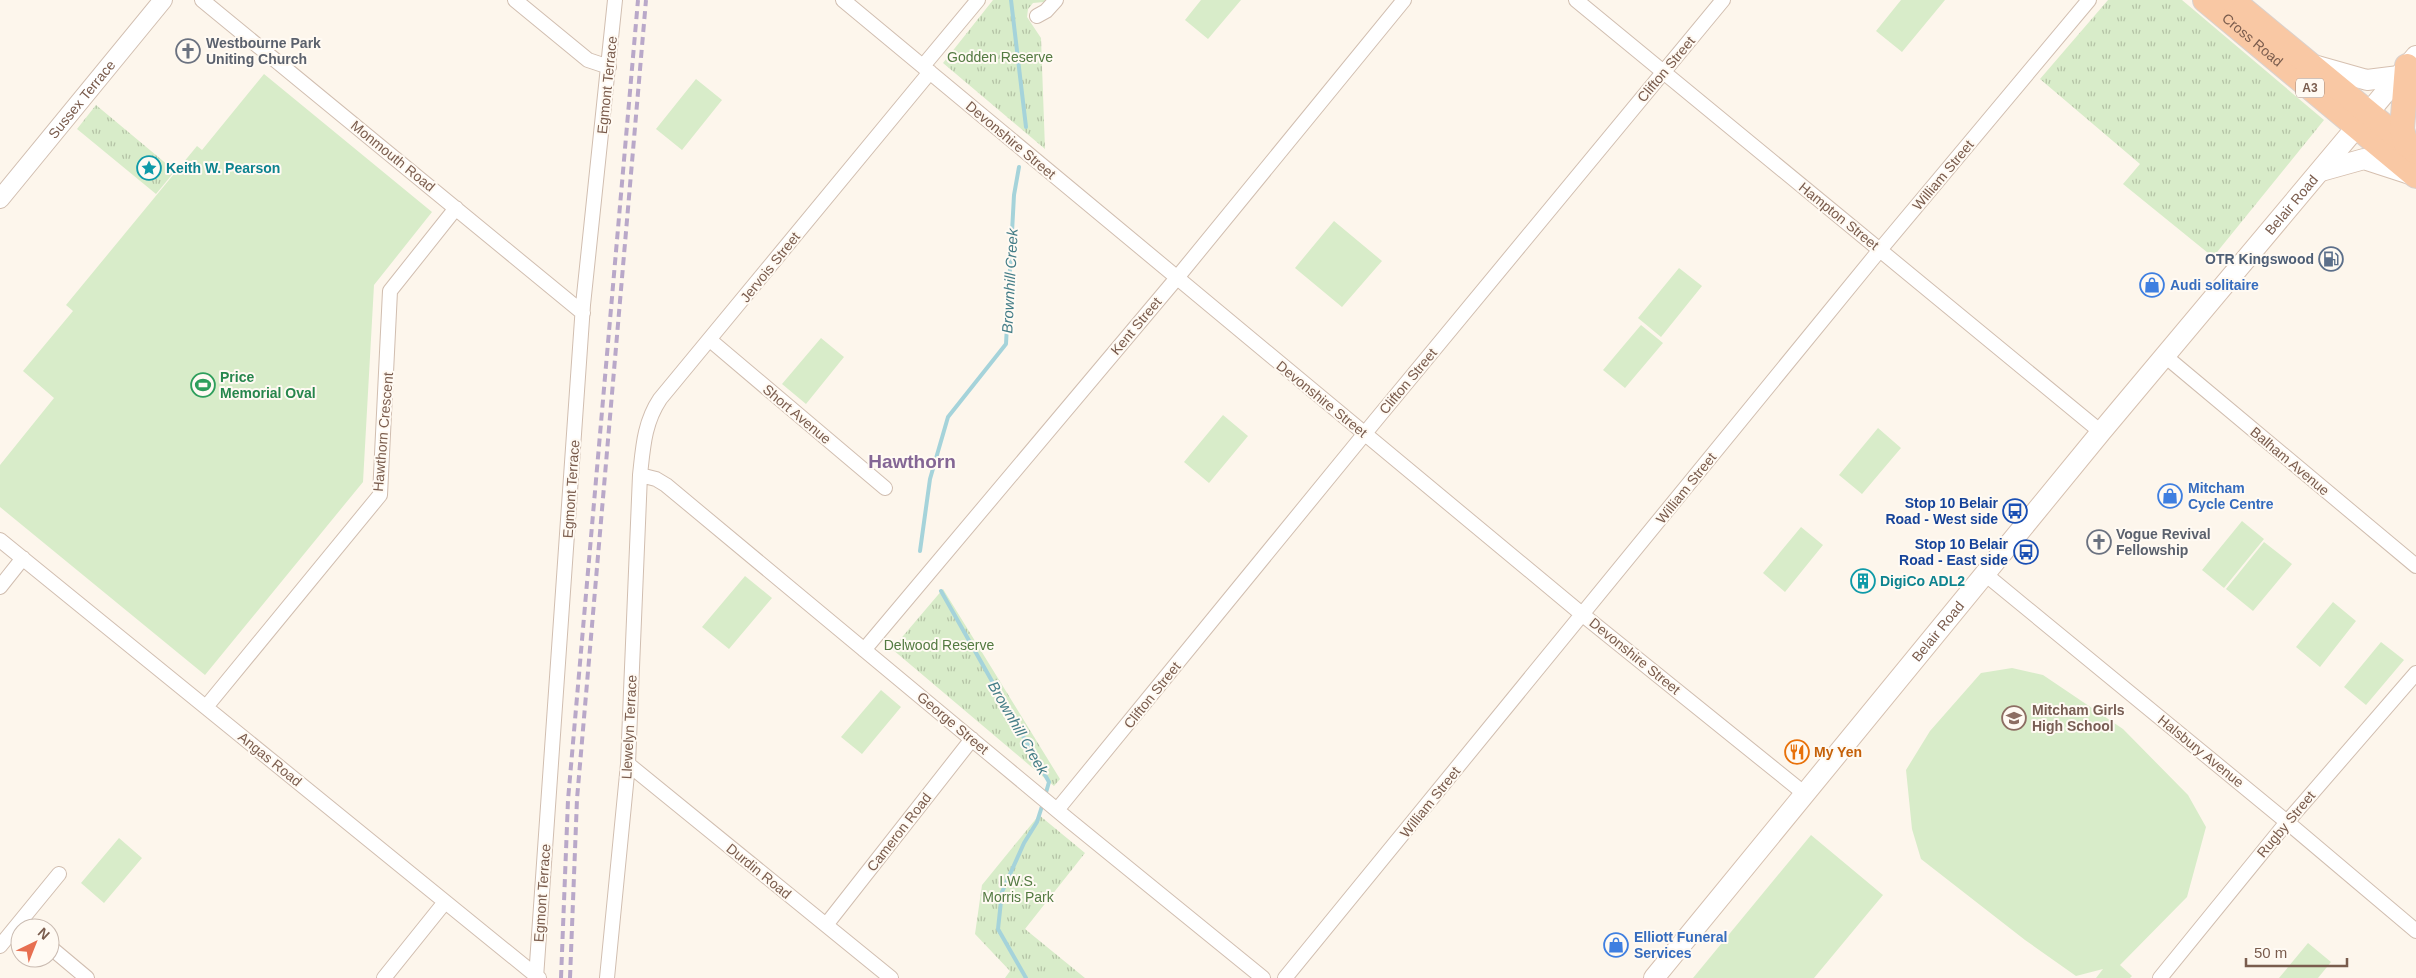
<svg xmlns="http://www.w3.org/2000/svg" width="2416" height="978" viewBox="0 0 2416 978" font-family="Helvetica,sans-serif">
  <defs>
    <pattern id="park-tufts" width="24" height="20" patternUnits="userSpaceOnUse" patternTransform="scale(1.25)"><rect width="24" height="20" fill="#d8ecc9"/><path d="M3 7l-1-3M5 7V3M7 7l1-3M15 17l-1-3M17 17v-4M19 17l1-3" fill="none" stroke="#b4c2a5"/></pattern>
  </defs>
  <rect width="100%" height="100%" fill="#fdf6ec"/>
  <!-- grass -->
  <path fill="#d8ecc9" d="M1201,0H1241L1208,39L1185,20Z
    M1901,0H1945L1902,52L1876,31Z
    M264,74L432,212L374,285L363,482L205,675L0,507V465L54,398L23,371L73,311L66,305L197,146L202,150Z
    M696,79L722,100L682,150L656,129Z
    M1334,221L1382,261L1342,307L1295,268Z
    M1679,268L1702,286L1661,337L1638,318Z
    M1641,325L1663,343L1625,388L1603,370Z
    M821,338L844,357L806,404L782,384Z
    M1223,415L1248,436L1209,483L1184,462Z
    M1878,428L1901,448L1862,494L1839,475Z
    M2242,521L2264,539L2224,588L2202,570Z
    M1801,527L1823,545L1785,592L1763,573Z
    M2264,542L2292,564L2253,611L2226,589Z
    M745,576L772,598L729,649L702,627Z
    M2333,602L2356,621L2320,667L2296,647Z
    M2381,642L2404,660L2366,705L2344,687Z
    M2012,668L2043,675L2123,729L2188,795L2206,827L2187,897L2120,965L2132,976L2130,978H2096L2103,969L2076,976L2025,940L1921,859L1912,829L1906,770L1930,731L1981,673Z
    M881,690L901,707L862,754L841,737Z
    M1811,835L1883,895L1814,978H1693Z
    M119,838L142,858L104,903L81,883Z
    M2308,943L2331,962L2318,978H2279Z"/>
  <!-- park -->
  <path fill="url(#park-tufts)" d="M993,0H1046L1044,2L1033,3L1028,9L1027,17L1041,38L1045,149L943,63Z
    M2108,0H2182L2324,120L2213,257L2123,184L2140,164L2040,79Z
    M96,105L175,171L156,194L77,129Z
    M943,589L1060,779L1054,786L892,649Z
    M1039,815L1085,853L1025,929L1085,978H1005L1010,971L975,934L982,885Z"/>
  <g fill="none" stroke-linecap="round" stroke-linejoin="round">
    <!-- stream -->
    <path stroke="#a5d3da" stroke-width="4" d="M1011,0L1026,127
      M920,551L930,479L948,417L1006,344L1014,195L1019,167
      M941,591L1049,782L1045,796
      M1026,978L998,929L1002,892L1024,843L1037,822L1043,803"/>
    <!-- minor casing -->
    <g stroke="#d1beb0" stroke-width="16">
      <path id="minor" d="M202,0L583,313
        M515,0L588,60L609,67
        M843,0L1583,615L1805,794
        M1576,0L2101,432
        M1037,16L1046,11L1056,0
        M923,66L978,0
        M710,340L885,488
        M2165,356L2416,566
        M640,475L656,479L666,485L1070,821L1263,978
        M0,540L539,978
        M1985,574L2287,822L2416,931
        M0,587L23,558
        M864,650L1176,279L1404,0
        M206,707L380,495L390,291L456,208
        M628,764L891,978
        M1057,810L1375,421L1723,0
        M826,925L972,739
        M0,946L59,874
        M50,947L87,978
        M384,978L445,902
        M536,978L583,305L615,0
        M607,978L628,764L640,475C643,448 644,423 660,399L930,72
        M1285,978L1874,257L2089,0
        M2160,978L2287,822L2416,673"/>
    </g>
    <!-- tertiary casing -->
    <g stroke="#d1beb0" stroke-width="20">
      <g id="tertiary">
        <path id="s1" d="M0,199L163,0"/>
      </g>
    </g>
    <!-- secondary casing -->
    <g stroke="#d6c0b0" stroke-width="22">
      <g id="secondary">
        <path d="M2314,65L2367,80L2399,76"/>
        <path d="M2321,171L2364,159L2410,174"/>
        <path id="s2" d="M1654,978L2101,432L2416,56"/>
      </g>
    </g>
    <!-- trunk casing -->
    <g stroke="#dad1cd" stroke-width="26">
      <g id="trunk">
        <path id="s3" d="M2205,0L2416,176"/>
        <path d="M2232,0L2416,152"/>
        <path d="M2406,144L2402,129L2407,66"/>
      </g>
    </g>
    <!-- minor -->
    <use href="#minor" stroke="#fff" stroke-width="14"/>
    <!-- tertiary -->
    <use href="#tertiary" stroke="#fff" stroke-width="18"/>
    <!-- secondary -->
    <use href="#secondary" stroke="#fff" stroke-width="20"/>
    <!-- trunk -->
    <use href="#trunk" stroke="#f9c8a4" stroke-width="24"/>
    <!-- rail -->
    <path stroke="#b9a8c9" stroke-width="4" stroke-dasharray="8 5" stroke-linecap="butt" d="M561,978L568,800L638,0
      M570,978L577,799L646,0"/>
  </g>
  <!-- icons -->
  <defs>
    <g id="church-ring" transform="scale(1.25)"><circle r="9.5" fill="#fffaf3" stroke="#6b7280" stroke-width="1.5"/><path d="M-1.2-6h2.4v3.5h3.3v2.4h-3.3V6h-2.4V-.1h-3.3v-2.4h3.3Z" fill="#6b7280"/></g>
    <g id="sight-ring" transform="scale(1.25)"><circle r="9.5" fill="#fffaf3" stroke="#0f9aa8" stroke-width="1.5"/><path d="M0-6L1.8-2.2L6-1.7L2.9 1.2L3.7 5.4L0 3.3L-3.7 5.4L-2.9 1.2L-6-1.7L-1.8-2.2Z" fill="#0f9aa8"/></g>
    <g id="fuel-ring" transform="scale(1.25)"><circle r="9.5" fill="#fffaf3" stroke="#5c6f8a" stroke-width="1.5"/><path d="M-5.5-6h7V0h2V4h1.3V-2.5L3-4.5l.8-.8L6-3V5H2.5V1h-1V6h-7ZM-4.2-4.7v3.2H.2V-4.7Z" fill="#5c6f8a"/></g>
    <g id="shop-ring" transform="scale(1.25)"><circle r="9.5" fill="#fffaf3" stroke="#3f7fe0" stroke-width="1.5"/><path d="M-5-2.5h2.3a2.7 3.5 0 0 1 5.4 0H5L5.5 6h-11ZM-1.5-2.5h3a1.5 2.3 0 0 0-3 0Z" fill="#3f7fe0"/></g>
    <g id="stadium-ring" transform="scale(1.25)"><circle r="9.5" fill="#fffaf3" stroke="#2e9e5b" stroke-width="1.5"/><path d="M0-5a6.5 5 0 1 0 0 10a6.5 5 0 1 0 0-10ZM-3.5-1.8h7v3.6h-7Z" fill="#2e9e5b"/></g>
    <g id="bus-ring" transform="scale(1.25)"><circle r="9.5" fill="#fffaf3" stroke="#1a4fb4" stroke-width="1.5"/><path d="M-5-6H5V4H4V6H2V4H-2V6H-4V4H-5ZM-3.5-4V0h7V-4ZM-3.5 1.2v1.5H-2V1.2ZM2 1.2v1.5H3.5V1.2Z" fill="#1a4fb4"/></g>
    <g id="building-ring" transform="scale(1.25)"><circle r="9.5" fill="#fffaf3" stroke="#0f9aa8" stroke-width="1.5"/><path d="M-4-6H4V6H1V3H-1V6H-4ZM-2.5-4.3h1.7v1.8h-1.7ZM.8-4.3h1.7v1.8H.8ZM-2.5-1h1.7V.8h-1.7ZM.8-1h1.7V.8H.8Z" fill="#0f9aa8"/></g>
    <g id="school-ring" transform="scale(1.25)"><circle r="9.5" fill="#fffaf3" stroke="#8d6e63" stroke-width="1.5"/><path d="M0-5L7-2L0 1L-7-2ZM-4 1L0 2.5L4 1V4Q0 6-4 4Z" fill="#8d6e63"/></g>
    <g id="restaurant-ring" transform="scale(1.25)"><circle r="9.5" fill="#fffaf3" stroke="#e8710a" stroke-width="1.5"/><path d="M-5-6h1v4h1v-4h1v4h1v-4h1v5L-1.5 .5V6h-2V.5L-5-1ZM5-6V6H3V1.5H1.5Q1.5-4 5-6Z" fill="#e8710a"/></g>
  </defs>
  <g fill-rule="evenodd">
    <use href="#church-ring" x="188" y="51"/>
    <use href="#sight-ring" x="149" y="168"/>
    <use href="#fuel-ring" x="2331" y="259"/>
    <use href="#shop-ring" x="2152" y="285"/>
    <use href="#stadium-ring" x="203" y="385"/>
    <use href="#shop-ring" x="2170" y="496"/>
    <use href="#bus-ring" x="2015" y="511"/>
    <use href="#church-ring" x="2099" y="542"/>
    <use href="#bus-ring" x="2026" y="552"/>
    <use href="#building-ring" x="1863" y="581"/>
    <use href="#school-ring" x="2014" y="718"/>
    <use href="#restaurant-ring" x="1797" y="752"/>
    <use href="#shop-ring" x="1616" y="945"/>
  </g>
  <g text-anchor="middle" stroke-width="4" stroke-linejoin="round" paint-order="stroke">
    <!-- shield labels -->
    <rect fill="#fffaf3" stroke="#a28b7f" stroke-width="1" x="2296" y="78.5" width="28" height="19" rx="4"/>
    <g font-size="12" font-weight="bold" fill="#7a5c4d">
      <text x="2310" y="92">A3</text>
    </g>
    <!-- street labels -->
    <g font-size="14" fill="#7a5c4d" stroke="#fffaf3">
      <text dy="5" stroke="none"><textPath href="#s3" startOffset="62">Cross Road</textPath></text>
      <text transform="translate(1666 69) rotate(-50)" y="5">Clifton Street</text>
      <text transform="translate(607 85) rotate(-84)" y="5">Egmont Terrace</text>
      <text dy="5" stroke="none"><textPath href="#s1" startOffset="129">Sussex Terrace</textPath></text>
      <text transform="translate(1011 140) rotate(40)" y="5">Devonshire Street</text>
      <text transform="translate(393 156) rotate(39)" y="5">Monmouth Road</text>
      <text transform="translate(1943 175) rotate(-50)" y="5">William Street</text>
      <text dy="5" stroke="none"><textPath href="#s2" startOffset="1002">Belair Road</textPath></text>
      <text transform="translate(1839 216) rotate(39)" y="5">Hampton Street</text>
      <text transform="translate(770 267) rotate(-51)" y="5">Jervois Street</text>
      <text transform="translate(1136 326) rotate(-50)" y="5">Kent Street</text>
      <text transform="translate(1408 381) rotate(-50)" y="5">Clifton Street</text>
      <text transform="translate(1322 399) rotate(39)" y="5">Devonshire Street</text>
      <text transform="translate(797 414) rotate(40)" y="5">Short Avenue</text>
      <text transform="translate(383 432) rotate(-85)" y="5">Hawthorn Crescent</text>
      <text transform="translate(2290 461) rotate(40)" y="5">Balham Avenue</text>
      <text transform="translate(1686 488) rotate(-51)" y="5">William Street</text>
      <text transform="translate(571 489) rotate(-86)" y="5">Egmont Terrace</text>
      <text dy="5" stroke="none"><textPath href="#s2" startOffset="448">Belair Road</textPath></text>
      <text transform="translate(1635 656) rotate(39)" y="5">Devonshire Street</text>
      <text transform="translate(1152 695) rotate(-51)" y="5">Clifton Street</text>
      <text transform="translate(953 723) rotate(40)" y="5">George Street</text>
      <text transform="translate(629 727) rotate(-87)" y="5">Llewelyn Terrace</text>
      <text transform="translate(2201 751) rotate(39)" y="5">Halsbury Avenue</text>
      <text transform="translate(270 759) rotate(39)" y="5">Angas Road</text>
      <text transform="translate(1430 802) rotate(-51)" y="5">William Street</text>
      <text transform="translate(2286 824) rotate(-50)" y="5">Rugby Street</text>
      <text transform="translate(899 832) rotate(-52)" y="5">Cameron Road</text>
      <text transform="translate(759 871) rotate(39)" y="5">Durdin Road</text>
      <text transform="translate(542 893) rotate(-86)" y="5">Egmont Terrace</text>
    </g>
    <!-- worship labels -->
    <g font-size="14" font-weight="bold" fill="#5b616d" stroke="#fffaf3" text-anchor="start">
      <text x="206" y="48">Westbourne Park<tspan x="206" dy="16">Uniting Church</tspan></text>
      <text x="2116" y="539">Vogue Revival<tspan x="2116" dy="16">Fellowship</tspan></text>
    </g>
    <!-- park labels -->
    <g font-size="14" fill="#537a41" stroke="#fffaf3">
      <text x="1000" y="62">Godden Reserve</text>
      <text x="939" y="650">Delwood Reserve</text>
      <text x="1018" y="886">I.W.S.<tspan x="1018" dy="16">Morris Park</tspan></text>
    </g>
    <!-- culture labels -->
    <g font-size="14" font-weight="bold" fill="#0d838f" stroke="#fffaf3" text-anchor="start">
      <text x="166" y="173">Keith W. Pearson</text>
      <text x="1880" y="586">DigiCo ADL2</text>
    </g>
    <!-- service labels -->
    <g font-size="14" font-weight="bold" fill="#4e5e75" stroke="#fffaf3" text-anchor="end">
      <text x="2314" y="264">OTR Kingswood</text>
    </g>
    <!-- shop labels -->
    <g font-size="14" font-weight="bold" fill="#366cbe" stroke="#fffaf3" text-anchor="start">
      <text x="2170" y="290">Audi solitaire</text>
      <text x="2188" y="493">Mitcham<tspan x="2188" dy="16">Cycle Centre</tspan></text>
      <text x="1634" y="942">Elliott Funeral<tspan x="1634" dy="16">Services</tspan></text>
    </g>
    <!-- leisure labels -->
    <g font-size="14" font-weight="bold" fill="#27864d" stroke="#fffaf3" text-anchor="start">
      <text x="220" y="382">Price<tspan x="220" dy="16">Memorial Oval</tspan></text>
    </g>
    <!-- transit labels -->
    <g font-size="14" font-weight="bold" fill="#164399" stroke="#fffaf3" text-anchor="end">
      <text x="1998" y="508">Stop 10 Belair<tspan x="1998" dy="16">Road - West side</tspan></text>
      <text x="2008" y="549">Stop 10 Belair<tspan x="2008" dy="16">Road - East side</tspan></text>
    </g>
    <!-- education labels -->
    <g font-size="14" font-weight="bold" fill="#785e54" stroke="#fffaf3" text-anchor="start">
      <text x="2032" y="715">Mitcham Girls<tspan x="2032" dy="16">High School</tspan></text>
    </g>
    <!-- food labels -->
    <g font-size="14" font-weight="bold" fill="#c56008" stroke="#fffaf3" text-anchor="start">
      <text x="1814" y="757">My Yen</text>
    </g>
    <!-- water labels -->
    <g font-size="15" font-style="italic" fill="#437c86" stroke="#fffaf3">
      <text transform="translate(1010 281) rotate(-87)" y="5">Brownhill Creek</text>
      <text transform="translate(1018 728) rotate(60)" y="5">Brownhill Creek</text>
    </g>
    <!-- district labels -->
    <g font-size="19" font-weight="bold" fill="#846695" stroke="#fffaf3">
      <text x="912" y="468">Hawthorn</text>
    </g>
  </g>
  <!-- north arrow -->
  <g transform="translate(35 943) rotate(43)"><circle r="24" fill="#fffaf3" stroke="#cabbb1"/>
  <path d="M0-4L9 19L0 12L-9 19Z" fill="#e76f51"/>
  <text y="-8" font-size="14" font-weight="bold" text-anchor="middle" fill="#7a5c4d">N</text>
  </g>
  <!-- scale -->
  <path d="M2246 958v8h101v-8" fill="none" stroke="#7a5c4d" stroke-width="2.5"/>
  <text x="2254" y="958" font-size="15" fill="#7a5c4d" stroke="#fffaf3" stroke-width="4" paint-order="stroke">50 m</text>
</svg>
